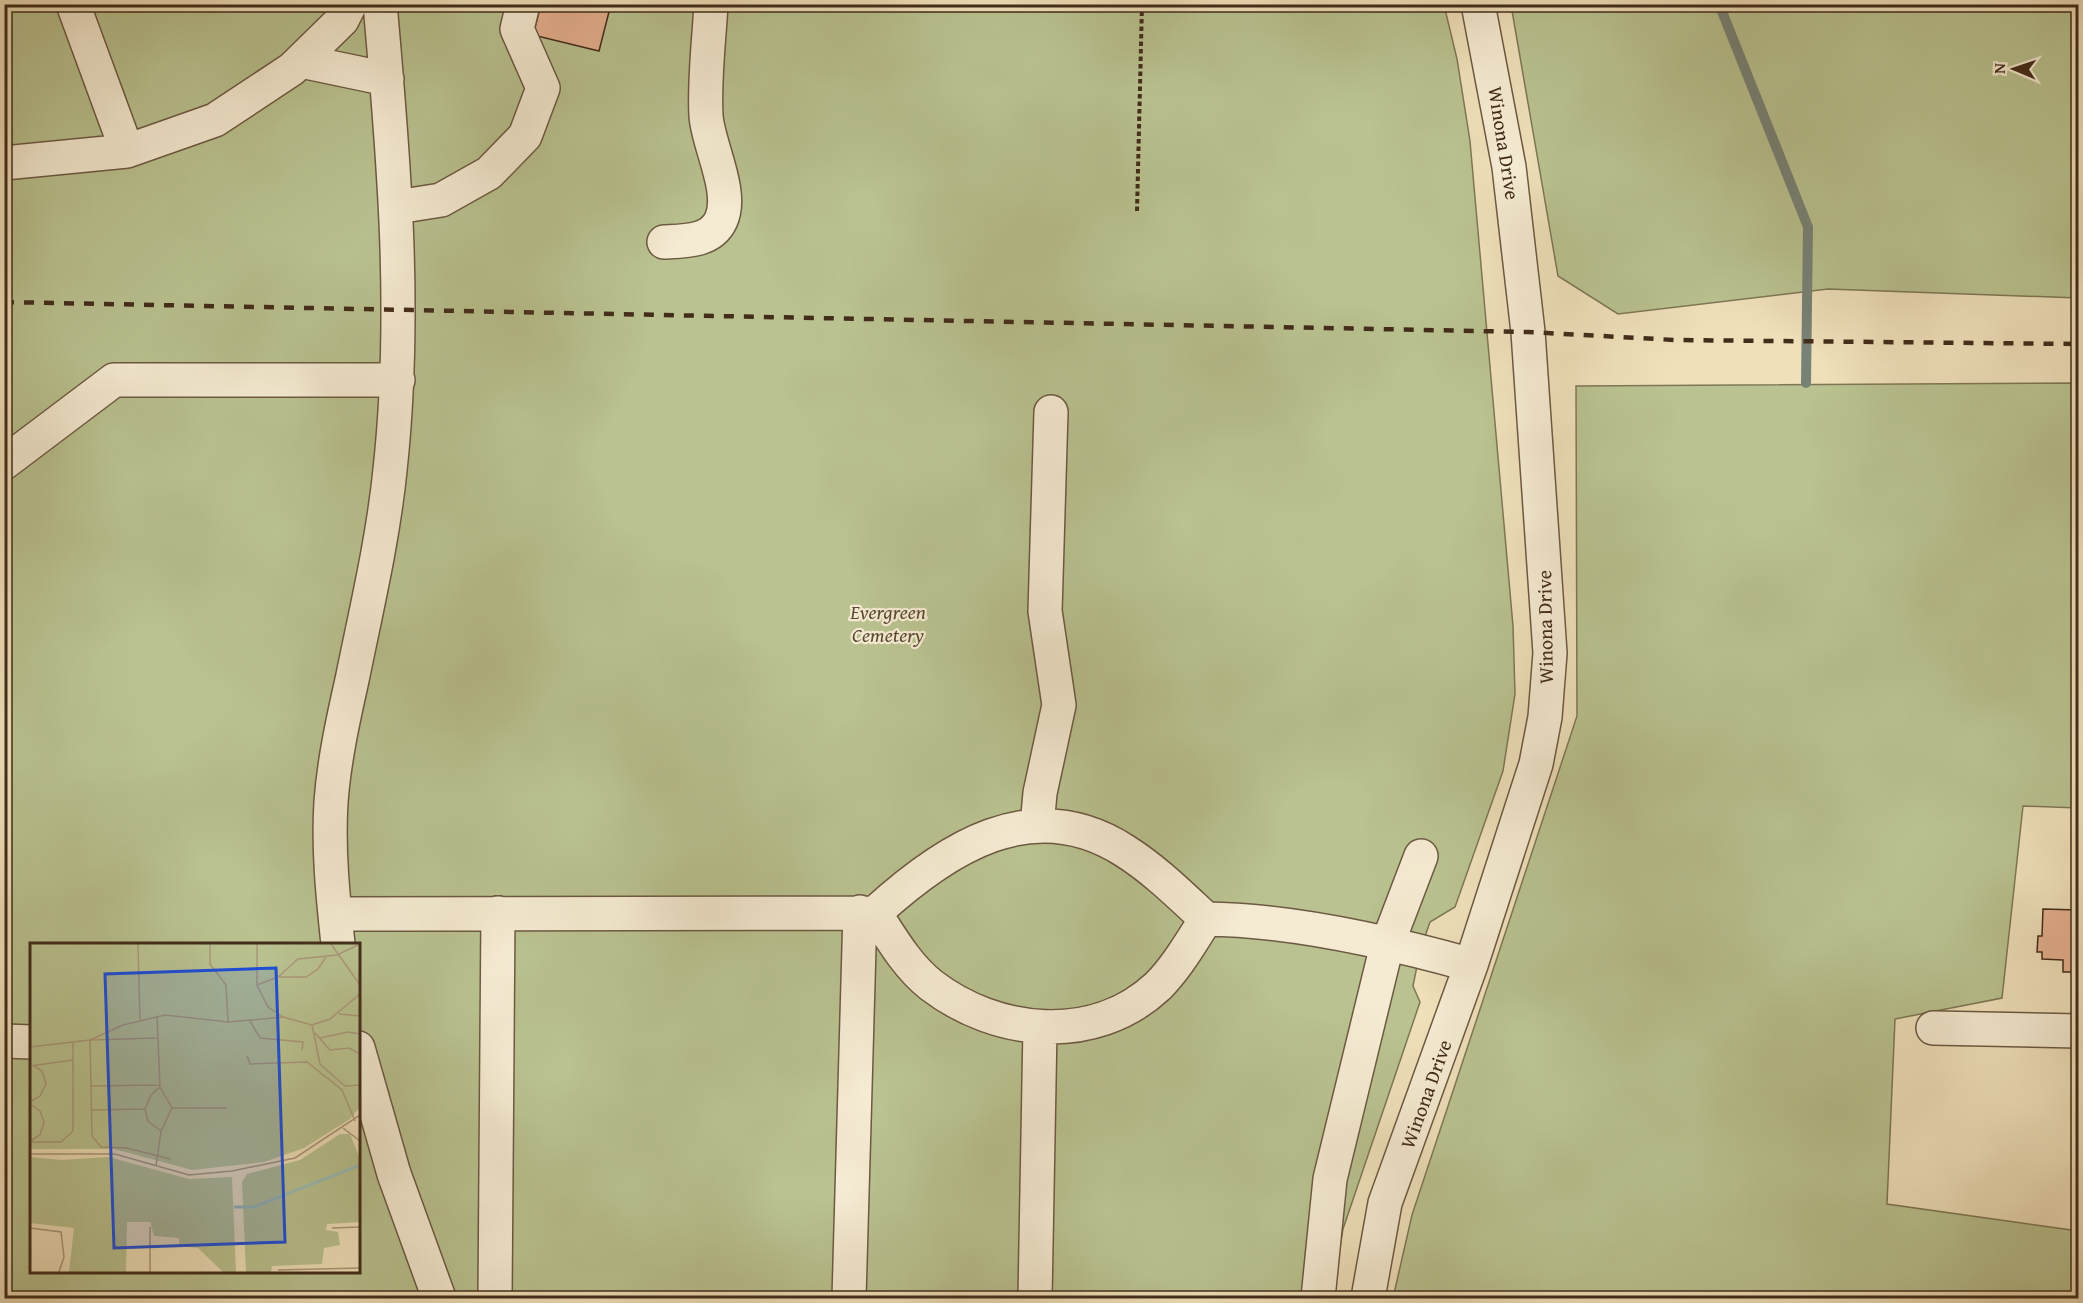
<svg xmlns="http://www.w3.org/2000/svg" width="2083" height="1303" viewBox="0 0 2083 1303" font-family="'Gentium Book Plus',serif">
  <rect width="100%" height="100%" fill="#efe0ba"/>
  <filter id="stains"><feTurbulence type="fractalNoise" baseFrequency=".00333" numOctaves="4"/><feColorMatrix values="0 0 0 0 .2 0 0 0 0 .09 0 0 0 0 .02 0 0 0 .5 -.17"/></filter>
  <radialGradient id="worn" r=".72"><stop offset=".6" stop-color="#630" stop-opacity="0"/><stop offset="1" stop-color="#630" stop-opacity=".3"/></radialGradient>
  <!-- green -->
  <path fill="#b9c290" stroke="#7e7755" stroke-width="1.5" fill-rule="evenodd" d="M5,5H1444L1457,59L1470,141L1513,626L1515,694L1503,771L1455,907L1430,922L1420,951L1413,986L1420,1002L1343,1229L1331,1298H5ZM32,944H358V1272H32Z
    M1511,5H2078V298L1828,289L1618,314L1558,276Z
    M2078,383V808L2023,806L2002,998L1895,1019L1887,1204L2078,1231V1298H1393L1412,1215L1577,716L1576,386Z"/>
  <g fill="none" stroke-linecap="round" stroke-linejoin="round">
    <!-- stream -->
    <path stroke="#778276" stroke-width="10" d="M1719,4L1808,227L1806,383"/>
  </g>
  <!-- building -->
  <path fill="#e5b090" stroke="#422c1a" stroke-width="1.5" d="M541,4H611L599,51L533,35Z
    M2043,909L2078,910V972H2063V960L2042,959V952H2037L2038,936H2042Z"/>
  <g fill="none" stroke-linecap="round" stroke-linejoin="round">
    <!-- minor casing -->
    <g stroke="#6d5942" stroke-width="36">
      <path id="minor" d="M73,4L127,151
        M301,61L387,79
        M4,163L127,151L215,120L292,69L342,20L350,4
        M397,207L441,200L489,173L525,136L543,88L517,29L523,4
        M664,242C684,241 711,242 721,220C734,192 708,145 706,116C704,79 709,41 711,4
        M4,463L114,380H398
        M1037,826L1040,793L1059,705L1045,611L1051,412
        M875,913C891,938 907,966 931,985C996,1035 1094,1046 1158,986C1177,967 1191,942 1206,919
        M335,914L875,913C945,849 1032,791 1125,851C1155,870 1180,895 1206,919C1292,920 1389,942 1471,965
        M338,944C333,897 328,850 331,802C334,761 343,720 352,680C366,611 383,540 390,470C407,314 394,160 380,4
        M1933,1028L2078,1031
        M4,1041L32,1042
        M358,1048L394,1174L439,1298
        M495,1298L498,913
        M849,1298L860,912
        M1035,1298L1040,1028
        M1318,1298L1330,1179L1387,945L1421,856
        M1368,1298L1385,1203L1471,965L1536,764L1545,717L1550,653L1528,332L1509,167L1478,4"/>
    </g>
    <!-- path -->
    <path stroke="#422c1a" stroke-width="4" stroke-dasharray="4.5 3" stroke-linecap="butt" d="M1137,211L1142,4"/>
    <!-- minor -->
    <use href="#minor" stroke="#f5ebd2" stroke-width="33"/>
    <!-- rail -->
    <path stroke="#422c1a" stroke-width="4.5" stroke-dasharray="10 10" stroke-linecap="butt" d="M4,302L1528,332L1675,340L2078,344"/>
  </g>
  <g text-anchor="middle" stroke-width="4.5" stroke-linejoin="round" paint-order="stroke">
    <!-- street labels -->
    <g font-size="20" fill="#422c1a" stroke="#f5ebd2">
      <text transform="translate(1504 143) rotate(81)" y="7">Winona Drive</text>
      <text transform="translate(1545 627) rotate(-91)" y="7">Winona Drive</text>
      <text transform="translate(1426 1094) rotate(-70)" y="7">Winona Drive</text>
    </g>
    <!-- park labels -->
    <g font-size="20" font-style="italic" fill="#5a4a32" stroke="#f5ebd2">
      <text x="888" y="619">Evergreen<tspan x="888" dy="23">Cemetery</tspan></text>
    </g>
  </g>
  <!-- overview -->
  <g transform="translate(30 943)">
    <rect width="330" height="330" fill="#efe0ba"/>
    <path d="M0,1H330V164L320,176L274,205L234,219L162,227L84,206H0ZM310,191H320L330,216V279L297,281L296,287L308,289L310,302L294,305L292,321L242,323L241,329H216L212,239L217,231L270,217ZM0,214L31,217L79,214L159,236L202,234L206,329H193L168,305L149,303V295L124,293L120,279H97L96,329H39L44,285L0,280Z" fill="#b9c290"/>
    <path fill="none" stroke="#9abcb4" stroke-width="3" d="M204,264H224L330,222"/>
    <path fill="none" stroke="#aa987a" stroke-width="1.5" d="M108,1L110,77M180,1V21L196,42L198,79M227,1V42L238,64L253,74M301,1L330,42M248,34H276L288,26L296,14M227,42L248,34L268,16L307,12L330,1M309,71L330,73M220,78L230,95L273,99L272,107M282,82L290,121L315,143L330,142M285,90L300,107L319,105L330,111M128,95L60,97L62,193L71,204L97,205L140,216M290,95L318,89L330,91M0,104L60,97L93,82L135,72L198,79L253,74L282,82L300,76L330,51M217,113L220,121L277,119L312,147L325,178M0,123L43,117M61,143L130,142M130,144L121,152L115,166L118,178L131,188M0,159L10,153L16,141L12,128L4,123M0,161L10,168L14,179L10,192L0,198M142,165H197M61,167L115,166M313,185L330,198M0,199H31L43,188V99M0,211H85L159,232L202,228L265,215L330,172M126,223L131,188L142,165L130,144L127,73M120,284V329M0,285L31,289L34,314L29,329M302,285L330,284M248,327L330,325"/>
    <path fill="#1d4ed8" fill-opacity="0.15" stroke="#1d4ed8" stroke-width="3" d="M246,25L255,299L84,305L75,31Z"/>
    <rect width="330" height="330" fill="none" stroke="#422c1a" stroke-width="3"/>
  </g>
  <!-- margin -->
  <rect width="2083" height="1303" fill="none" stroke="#efe0ba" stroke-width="24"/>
  <rect x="6" y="6" width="2071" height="1291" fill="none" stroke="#422c1a" stroke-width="3"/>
  <rect x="12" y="12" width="2059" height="1279" fill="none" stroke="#422c1a" stroke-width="1.5"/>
  <!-- north arrow -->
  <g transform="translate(2014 69) rotate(272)" stroke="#f5ebd2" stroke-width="4.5" paint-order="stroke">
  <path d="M0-4.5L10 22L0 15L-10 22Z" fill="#422c1a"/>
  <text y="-9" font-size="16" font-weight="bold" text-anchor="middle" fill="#422c1a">N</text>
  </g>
  <rect width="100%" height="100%" filter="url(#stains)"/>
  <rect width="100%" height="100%" fill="url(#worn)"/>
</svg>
